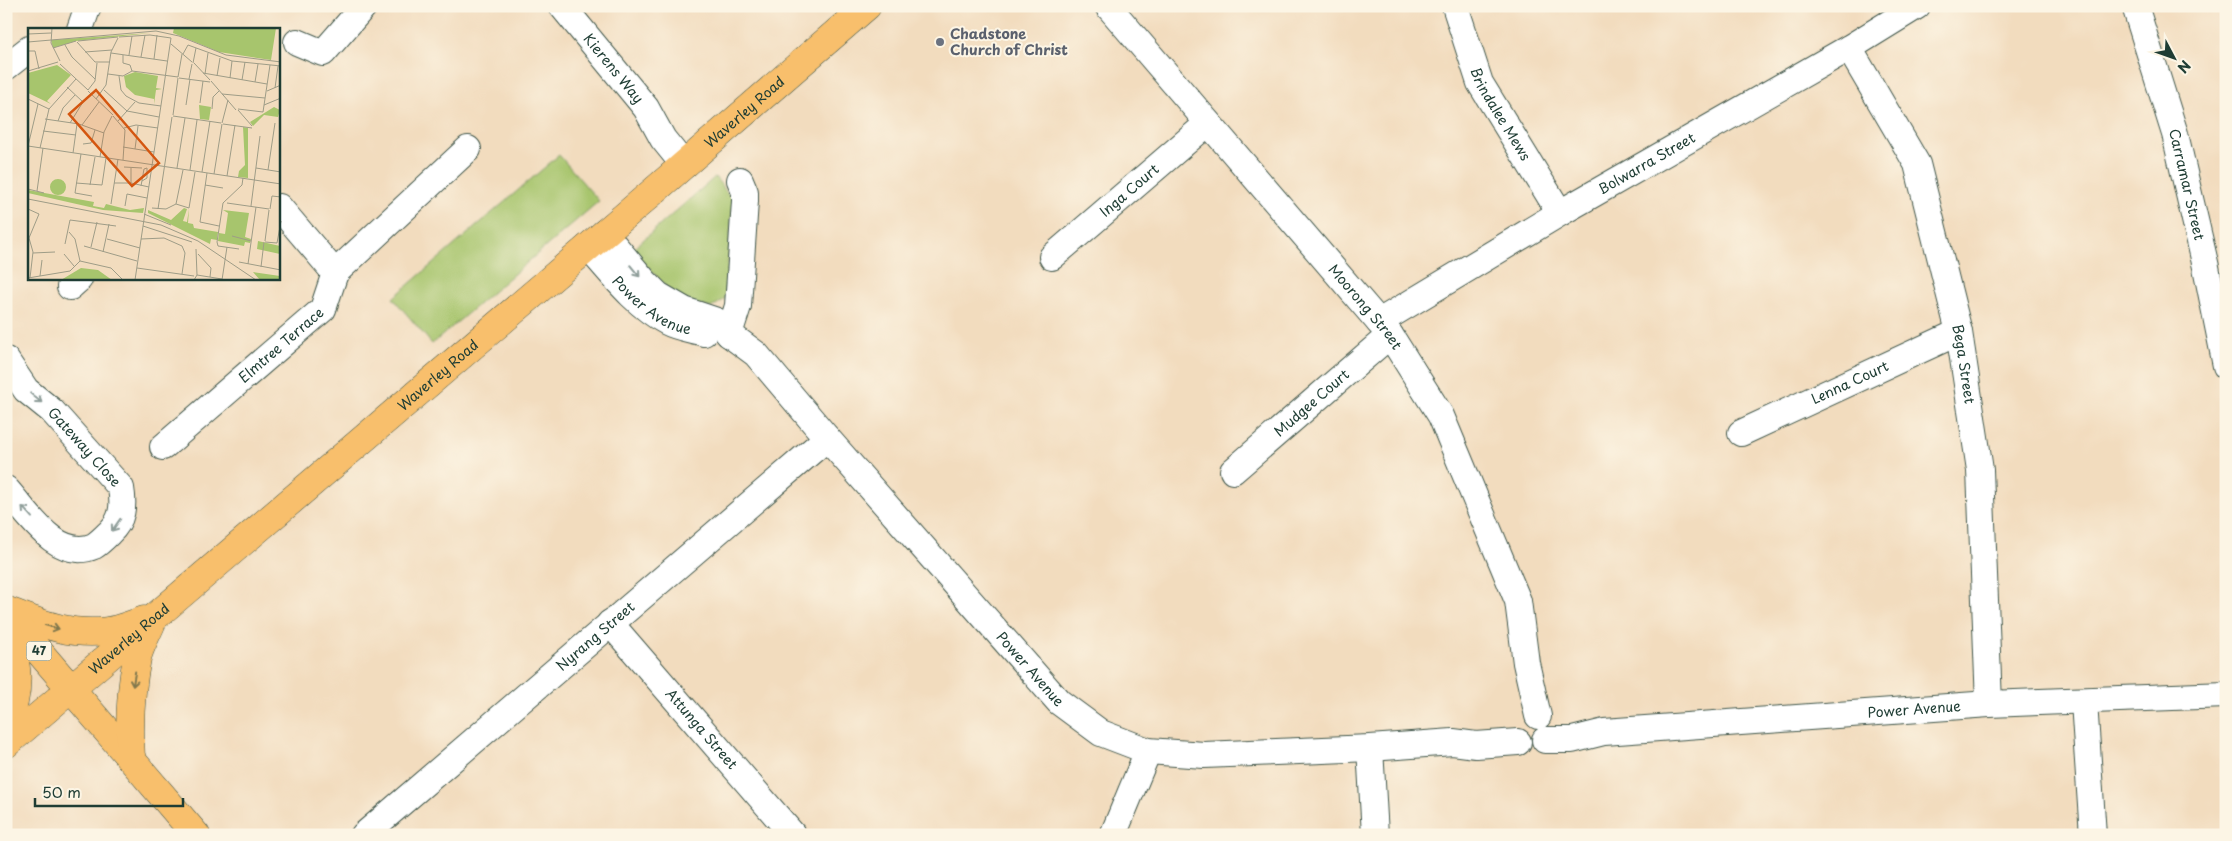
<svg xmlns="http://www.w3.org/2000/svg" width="2232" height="841" viewBox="0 0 2232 841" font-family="'Playpen Sans',sans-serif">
  <rect width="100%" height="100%" fill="#fcf5e5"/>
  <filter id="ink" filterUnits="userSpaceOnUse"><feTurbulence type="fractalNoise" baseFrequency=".02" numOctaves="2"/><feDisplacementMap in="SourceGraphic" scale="10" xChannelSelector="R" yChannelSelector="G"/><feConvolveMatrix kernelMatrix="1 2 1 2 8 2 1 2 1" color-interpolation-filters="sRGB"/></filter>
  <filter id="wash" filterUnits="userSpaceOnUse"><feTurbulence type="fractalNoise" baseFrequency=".0096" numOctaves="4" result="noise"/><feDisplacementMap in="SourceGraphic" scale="20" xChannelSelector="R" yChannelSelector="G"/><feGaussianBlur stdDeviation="1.12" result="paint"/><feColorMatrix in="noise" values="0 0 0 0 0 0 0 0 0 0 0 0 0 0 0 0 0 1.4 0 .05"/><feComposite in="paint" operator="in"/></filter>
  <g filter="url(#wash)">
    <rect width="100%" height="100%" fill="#f2dcbe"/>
    <!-- green -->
    <path fill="#a7c56d" stroke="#638150" d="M559,155L599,201L432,344L393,298Z
      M715,177L733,200L725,299L711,308L678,300L635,253V247Z"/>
  </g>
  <g filter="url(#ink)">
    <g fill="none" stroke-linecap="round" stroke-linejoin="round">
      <!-- minor casing -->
      <g stroke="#3f5549" stroke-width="28">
        <g id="minor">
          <path id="s1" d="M562,6L646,108L663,139L684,165"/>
          <path id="s2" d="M1108,6L1390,335L1441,416L1518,601L1526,663L1538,716"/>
          <path id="s3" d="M1455,6L1480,83L1560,213"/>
          <path id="s4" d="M2135,6L2175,134L2206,267L2226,366"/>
          <path d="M80,29L88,6"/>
          <path d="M297,42L323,53L364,6"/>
          <path id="s5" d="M1849,48L1917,164L1959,332L1980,470L1989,704"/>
          <path d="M6,67L29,49"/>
          <path d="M279,207L335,273"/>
          <path id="s6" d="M604,233L646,283L658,295L684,310L717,321L729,334L756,354L827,438L1059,702L1101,733L1148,751L1204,755L1370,748L1453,742L1476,745L1518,742"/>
          <path id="s7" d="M588,247C612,274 635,305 667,322C678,328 691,329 704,333"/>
          <path id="s8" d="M1052,257L1208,123"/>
          <path d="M70,287L79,279"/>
          <path id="s9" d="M1379,322L1560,213L1849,48L1917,6"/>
          <path d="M729,334L738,306L745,201V192L740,180"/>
          <path id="s10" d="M6,360L26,390L52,411L121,488C124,506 123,520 109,533C105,537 99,543 94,546C57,562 27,512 6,489"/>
          <path id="s11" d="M1741,433L1959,332"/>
          <path id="s12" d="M163,447L323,309L335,273L468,149"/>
          <path id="s13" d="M1233,471L1390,335"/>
          <path id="s14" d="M610,623L793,835"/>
          <path d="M2084,702L2093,835"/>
          <path id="s15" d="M1545,740H1572L1604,732L1989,704L2226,695"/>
          <path d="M1370,748L1375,835"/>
          <path id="s16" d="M364,835L827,438"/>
          <path d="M1113,835L1148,751"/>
        </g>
      </g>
      <!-- major casing -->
      <g stroke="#3f5549" stroke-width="29">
        <g id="major">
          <path d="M6,610C40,623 70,636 107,631C119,630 132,624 144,620"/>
          <path d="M6,613L196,835"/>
          <path d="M6,623C17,662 23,687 6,726"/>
          <path id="s17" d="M6,744L640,203L867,6"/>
          <path d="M131,759C129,725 130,692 137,658C140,646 147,634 152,622"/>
        </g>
      </g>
      <!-- minor -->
      <use href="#minor" stroke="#fff" stroke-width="26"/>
      <!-- major -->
      <use href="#major" stroke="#f8bf6c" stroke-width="28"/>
    </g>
    <!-- one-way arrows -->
    <defs><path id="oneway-shaft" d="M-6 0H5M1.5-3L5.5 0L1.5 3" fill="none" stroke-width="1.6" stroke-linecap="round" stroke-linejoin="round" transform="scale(1.25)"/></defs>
    <g stroke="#8f9e9a">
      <use href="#oneway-shaft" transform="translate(635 271) rotate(50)"/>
      <use href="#oneway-shaft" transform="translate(36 398) rotate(39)"/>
      <use href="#oneway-shaft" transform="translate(27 512) rotate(-132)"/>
      <use href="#oneway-shaft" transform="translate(116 525) rotate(125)"/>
    </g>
    <g stroke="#81784d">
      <use href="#oneway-shaft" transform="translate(52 627) rotate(16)"/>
      <use href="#oneway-shaft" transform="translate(134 679) rotate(99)"/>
    </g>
  </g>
  <!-- markers -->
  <circle fill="#6b7280" stroke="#fcf5e5" stroke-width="2" cx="940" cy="42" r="5"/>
  <g text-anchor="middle" stroke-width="4" stroke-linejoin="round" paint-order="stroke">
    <!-- shield labels -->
    <rect fill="#fcf5e5" stroke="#617469" stroke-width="1" x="26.5" y="641.5" width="25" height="19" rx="4"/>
    <g font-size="12" font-weight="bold" fill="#1f3d34">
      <text x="39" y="655">47</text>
    </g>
    <!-- worship labels -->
    <g font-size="14" font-weight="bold" fill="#5b616d" stroke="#fcf5e5" text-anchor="start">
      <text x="950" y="39">Chadstone<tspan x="950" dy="16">Church of Christ</tspan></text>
    </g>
    <!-- street labels -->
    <g font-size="14" fill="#1f3d34" stroke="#fcf5e5">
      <text dy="5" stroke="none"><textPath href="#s1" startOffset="81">Kierens Way</textPath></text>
      <text dy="5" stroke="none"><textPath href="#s17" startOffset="972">Waverley Road</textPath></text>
      <text dy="5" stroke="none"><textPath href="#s3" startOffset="118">Brindalee Mews</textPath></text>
      <text dy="5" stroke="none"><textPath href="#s9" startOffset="311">Bolwarra Street</textPath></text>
      <text dy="5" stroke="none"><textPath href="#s4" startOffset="186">Carramar Street</textPath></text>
      <text dy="5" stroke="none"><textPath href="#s8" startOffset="102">Inga Court</textPath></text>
      <text dy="5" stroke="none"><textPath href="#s7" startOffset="88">Power Avenue</textPath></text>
      <text dy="5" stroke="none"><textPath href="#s2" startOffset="396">Moorong Street</textPath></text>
      <text dy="5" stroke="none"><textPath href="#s12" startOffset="156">Elmtree Terrace</textPath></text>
      <text dy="5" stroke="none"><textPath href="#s5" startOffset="340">Bega Street</textPath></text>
      <text dy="5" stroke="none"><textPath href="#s17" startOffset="568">Waverley Road</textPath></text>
      <text dy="5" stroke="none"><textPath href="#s11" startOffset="120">Lenna Court</textPath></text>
      <text dy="5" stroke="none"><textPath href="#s13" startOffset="104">Mudgee Court</textPath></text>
      <text dy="5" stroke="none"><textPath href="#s10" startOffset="118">Gateway Close</textPath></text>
      <text dy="5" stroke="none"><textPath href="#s16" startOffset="305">Nyrang Street</textPath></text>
      <text dy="5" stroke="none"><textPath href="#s17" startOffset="162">Waverley Road</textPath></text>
      <text dy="5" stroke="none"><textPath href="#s6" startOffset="616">Power Avenue</textPath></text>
      <text dy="5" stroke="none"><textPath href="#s15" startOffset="371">Power Avenue</textPath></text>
      <text dy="5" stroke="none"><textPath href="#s14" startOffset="140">Attunga Street</textPath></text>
    </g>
  </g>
  <!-- overview -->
  <g transform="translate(28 28)">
    <rect width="252" height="252" fill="#f2dcbe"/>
    <path d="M146,0H248L243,32L191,24L145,5ZM123,5L48,13L25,20L23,12ZM29,37L43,47L19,73L23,76L0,65V45ZM107,44L130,48L128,60L134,61L128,62L126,76V71L107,67L98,59L96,48ZM171,77L183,79L181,92L172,91ZM246,79L252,82L250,89L236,87L225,98L222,94ZM215,99L220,100V150L210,149L211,143L217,137ZM22 159a8 8 0 1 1 16 0a8 8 0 1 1-16 0ZM0,162L66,174L65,178L76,180L78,176L102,182L116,180L115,185L75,182L0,165ZM156,180L159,181L155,193L159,194L161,181L160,195L165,196L166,200L190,204L189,212L183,211L182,216L120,185V182L143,192ZM195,182L221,185L217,209L223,211L222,215L217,214L216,218L190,213L191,205L197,206L200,185ZM230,213L252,218V226L229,221ZM53,240L70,242L84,252H33ZM225,244L252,248V252H232Z" fill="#a7c56d"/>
    <path fill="none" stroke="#9e9c87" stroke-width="1" d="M24,0L23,15L32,33M0,6L23,5M91,9L122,7L143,10M50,13L90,9M0,14L128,3L151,8L198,27L253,34M49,14L67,34H82M143,16L164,34M37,17L44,29L67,51M25,20L48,13M0,23H7L11,41M57,24L84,22M83,25L139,33M155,26L160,17L204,33L253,38M95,27V35L102,37L104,43M101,27L104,8M113,29L117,7M126,31L129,7M165,35L168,20M166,35L182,52M32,36L60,62M0,43L30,34M175,45L239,56M80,46L95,48L104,43L150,49M177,46L180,25M91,48L93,62L98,68L111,75L133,78M189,48L192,30M150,49L154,26M151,50L182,54M202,50L204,33M161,51L164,36M214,52L217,34M183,53L208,82M227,54L230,36M39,59L55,74L42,95M247,60L250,38M60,62L67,53L69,35M76,62L99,83L131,89M60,63L85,87M239,63L253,57M194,66L237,70M0,71L21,81M68,71L78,57L83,24L90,10M172,75L175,53M158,77L162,51M236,77L253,70M184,81L185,69L191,63M210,81L235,84L242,37M210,82L224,98M145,87L150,50M85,88L97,102L95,132M145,88L193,95M17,91L51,96L76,105M30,93L35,80L47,67M90,93L107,74M194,95L200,72M195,96L224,100M54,97L71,74M96,100L108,97L130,100M15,103L48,107M55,116L63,115L67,102M0,118L10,76M0,118L253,156M95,119L126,124M12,120L21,81L48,51M107,121L110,98M45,125L49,96M53,126L47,165L64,168M72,129L76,104L84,88M96,139L114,140M103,140V155L121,159M149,140L157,90M228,140L253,144M162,142L169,92M240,142L247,95M174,144L182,93M179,145L172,194L191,198M186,146L194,96M199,148L207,97M48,155L74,157L78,130M86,155H103M62,157L67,129M177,157L195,160M113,158L116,141L119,140V150L114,153M0,161L16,165M9,163L15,120M0,171L133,197L170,213L228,252M199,175L241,181M83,176L90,131M148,176L161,180L167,144M97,178L99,166L119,170M223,178L232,108M124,180L138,181L148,176L155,142M0,181L11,186L1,210L5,224L2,250M130,181L144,89M242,181L244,168L253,169M116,186L143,197M42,192L88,198M115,198L164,214M41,204L47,211L52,233M204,208L223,213M79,211L112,220M113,211L136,210L154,218L157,225L154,246M237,213L241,182M237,214L249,215L253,193M37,216L42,192M56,218L109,233M63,219L69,194M211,221L190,218L189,214L195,175L214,157L215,150M75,224L81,196M5,225L27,224M36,226L46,238M170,226L183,240L182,249M211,234L253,242M220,236L228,179M233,239L236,214M109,240L166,248M169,247L194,251M12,248L14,232M0,250L42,243L52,233L83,240L95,252M107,252L143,10M166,252L169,247L168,221M194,252L199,219"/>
    <path fill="#d45610" fill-opacity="0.15" stroke="#d45610" stroke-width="2.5" d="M68,62L131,135L104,158L41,86Z"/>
    <rect width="252" height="252" fill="none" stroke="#1f3d34" stroke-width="2.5"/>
  </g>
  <!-- margin -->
  <rect width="2232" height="841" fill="none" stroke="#fcf5e5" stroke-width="25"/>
  <!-- north arrow -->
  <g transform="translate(2174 58) rotate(131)" stroke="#fcf5e5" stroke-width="4" paint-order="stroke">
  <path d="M0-4L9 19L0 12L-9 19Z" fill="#1f3d34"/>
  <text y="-8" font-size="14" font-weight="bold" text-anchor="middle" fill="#1f3d34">N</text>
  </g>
  <!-- scale -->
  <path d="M35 798v8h148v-8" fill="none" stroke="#1f3d34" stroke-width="2.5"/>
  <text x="42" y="798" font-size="15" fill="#1f3d34" stroke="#fcf5e5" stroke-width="4" paint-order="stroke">50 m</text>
</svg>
